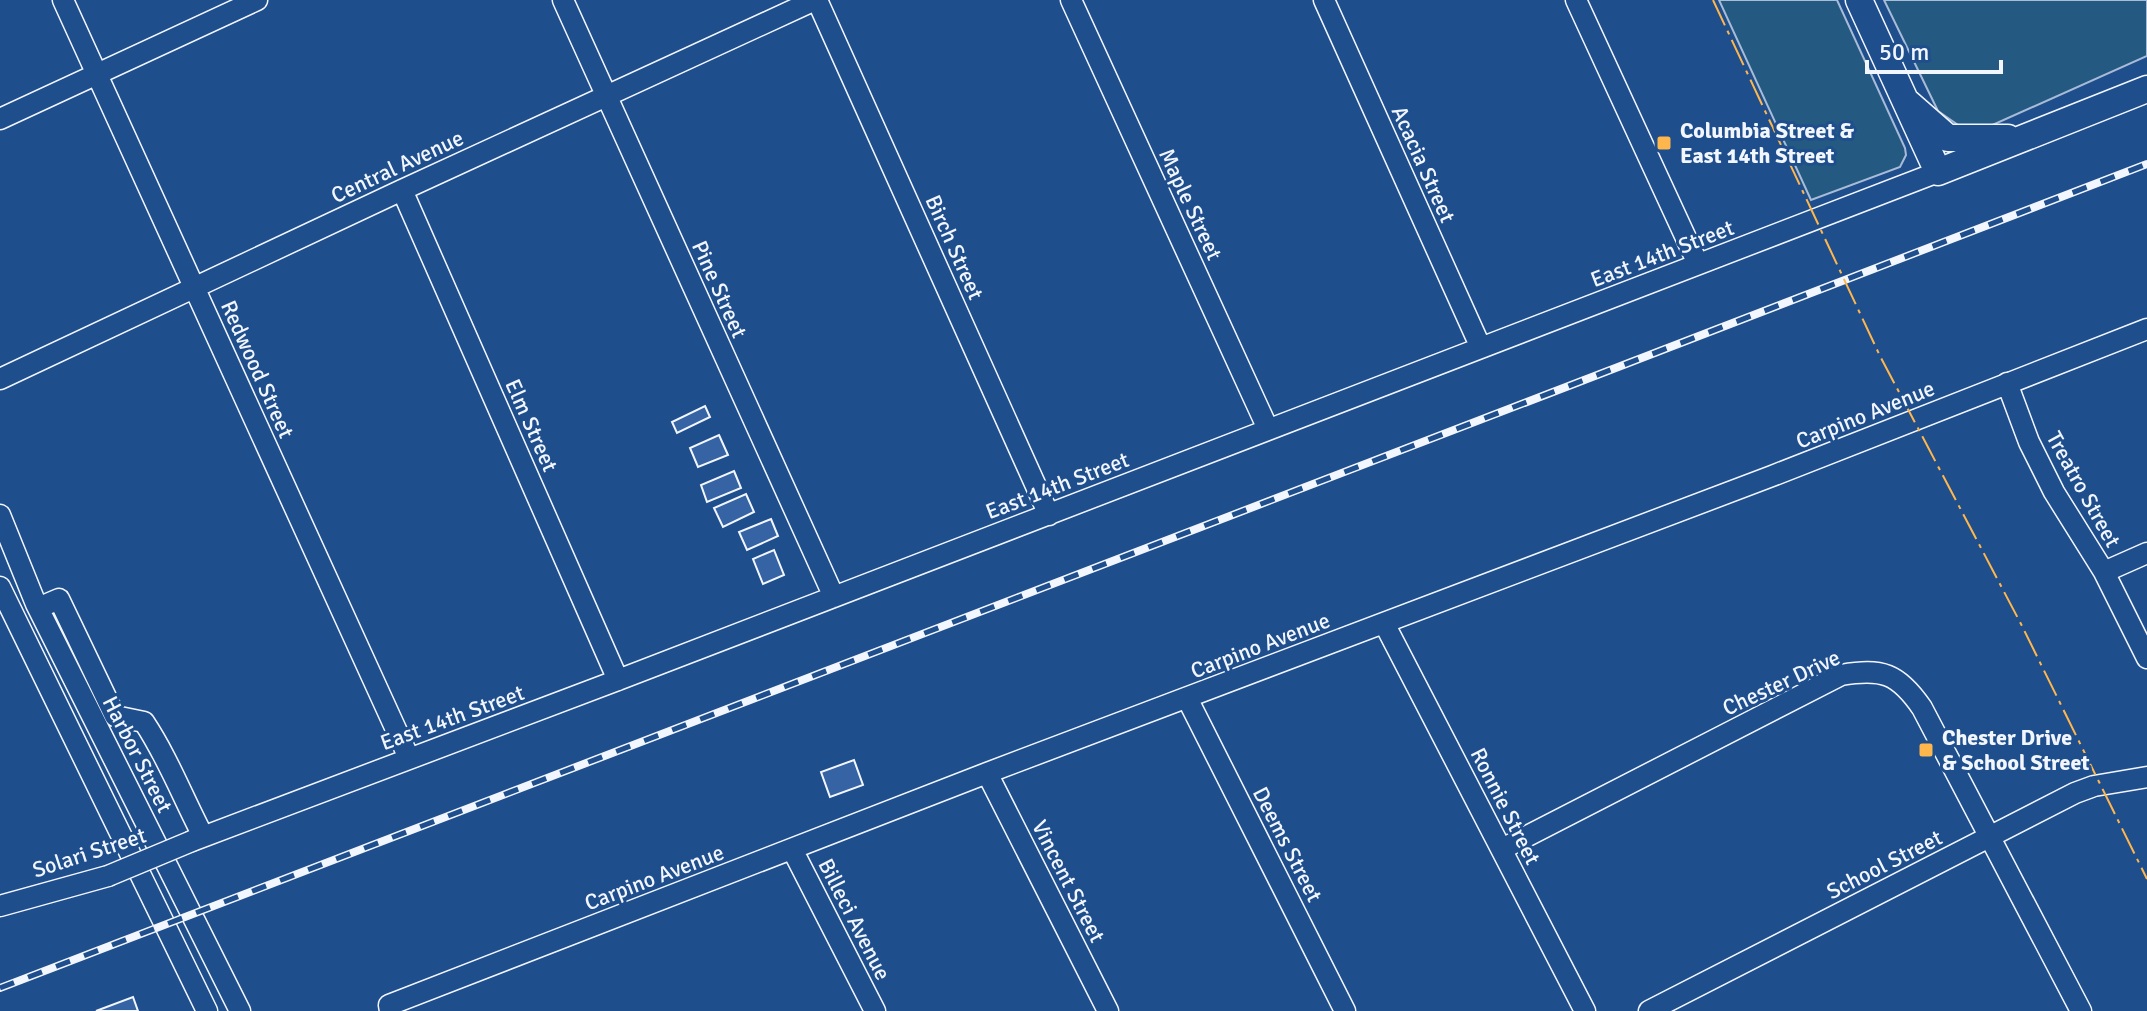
<svg xmlns="http://www.w3.org/2000/svg" width="2147" height="1011" viewBox="0 0 2147 1011" font-family="Signika,sans-serif">
  <rect width="100%" height="100%" fill="#1f4e8c"/>
  <!-- green -->
  <path fill="#245a82" stroke="#a8bbd7" stroke-width="2" d="M1719,0H1837L1905,148L1906,155L1900,167L1811,200Z
    M1884,0H2147V56L1988,127H1961L1938,111Z"/>
  <!-- building -->
  <path fill="#3563a3" stroke="#f2f6ff" stroke-width="2" d="M705,406L710,417L677,433L672,422Z
    M719,435L728,455L698,467L690,448Z
    M734,471L741,488L707,502L701,485Z
    M746,494L754,512L723,527L714,508Z
    M771,519L778,536L747,550L739,532Z
    M774,550L784,575L763,584L753,559Z
    M854,760L863,785L830,797L821,772Z
    M133,997L138,1011H96Z"/>
  <g fill="none" stroke-linecap="round" stroke-linejoin="round">
    <!-- minor casing -->
    <g stroke="#f2f6ff" stroke-width="23">
      <path id="minor" d="M63,0L409,758
        M563,0L834,597
        M817,0L1049,515
        M1071,0L1268,429
        M1324,0L1481,348
        M1576,0L1698,264
        M0,119L257,0
        M402,190L618,680
        M0,379L402,190L815,0
        M2007,383L2029,442L2054,492L2104,572L2147,658
        M0,515L36,604L240,1011
        M2104,572L2147,553
        M0,587L207,1011
        M38,608L59,599L115,716L144,722C168,758 183,798 203,836
        M1384,623L1585,1011
        M1187,698L1345,1011
        M987,773L1108,1011
        M192,841L618,680L1938,172
        M792,849L875,1011
        M1502,849L1841,675C1882,668 1898,673 1922,708L2081,1011
        M0,906L108,876
        M390,1011L389,1005L987,773L1772,476L2147,329
        M1649,1011L2075,793L2094,786L2147,777"/>
    </g>
    <!-- major casing -->
    <g stroke="#f2f6ff" stroke-width="29">
      <path id="major" d="M1859,0L1938,172L2147,89
        M1908,103L1948,138H2008"/>
    </g>
    <!-- minor -->
    <use href="#minor" stroke="#1f4e8c" stroke-width="20"/>
    <!-- major -->
    <use href="#major" stroke="#1f4e8c" stroke-width="26"/>
    <!-- rail casing -->
    <g stroke="#f2f6ff" stroke-width="8">
      <path id="rail" d="M0,988L2147,164"/>
    </g>
    <!-- rail -->
    <use href="#rail" stroke="#1f4e8c" stroke-width="5" stroke-dasharray="15" stroke-linecap="butt"/>
    <!-- minor-bridge casing -->
    <g stroke="#f2f6ff" stroke-width="23" stroke-linecap="butt">
      <path id="minor-bridge" d="M108,876L192,841"/>
    </g>
    <!-- minor-bridge -->
    <use href="#minor-bridge" stroke="#1f4e8c" stroke-width="20"/>
    <!-- power -->
    <path stroke="#ffb74d" stroke-width="2" stroke-dasharray="28 6 4 6" stroke-linecap="butt" d="M1713,0L1880,356L2021,624L2147,879"/>
  </g>
  <!-- markers -->
  <g fill="#ffb74d" stroke="#1f4e8c" stroke-width="3">
    <rect x="1656" y="135" width="16" height="16" rx="4"/>
    <rect x="1918" y="742" width="16" height="16" rx="4"/>
  </g>
  <g text-anchor="middle" stroke-width="6" stroke-linejoin="round" paint-order="stroke">
    <!-- poi labels -->
    <g font-size="22" font-weight="bold" fill="#f2f6ff" stroke="#1f4e8c" text-anchor="start">
      <text x="1680" y="138">Columbia Street &amp;<tspan x="1680" dy="25">East 14th Street</tspan></text>
      <text x="1942" y="745">Chester Drive<tspan x="1942" dy="25">&amp; School Street</tspan></text>
    </g>
    <!-- street labels -->
    <g font-size="22" fill="#f2f6ff" stroke="#1f4e8c">
      <text transform="translate(1424 164) rotate(66)" y="8">Acacia Street</text>
      <text transform="translate(397 166) rotate(-25)" y="8">Central Avenue</text>
      <text transform="translate(1191 204) rotate(65)" y="8">Maple Street</text>
      <text transform="translate(955 247) rotate(66)" y="8">Birch Street</text>
      <text transform="translate(1662 253) rotate(-21)" y="8">East 14th Street</text>
      <text transform="translate(720 289) rotate(66)" y="8">Pine Street</text>
      <text transform="translate(258 369) rotate(66)" y="8">Redwood Street</text>
      <text transform="translate(1865 414) rotate(-22)" y="8">Carpino Avenue</text>
      <text transform="translate(532 425) rotate(66)" y="8">Elm Street</text>
      <text transform="translate(1057 485) rotate(-21)" y="8">East 14th Street</text>
      <text transform="translate(2084 489) rotate(61)" y="8">Treatro Street</text>
      <text transform="translate(1260 645) rotate(-21)" y="8">Carpino Avenue</text>
      <text transform="translate(1781 682) rotate(-25)" y="8">Chester Drive</text>
      <text transform="translate(452 717) rotate(-20)" y="8">East 14th Street</text>
      <text transform="translate(138 754) rotate(63)" y="8">Harbor Street</text>
      <text transform="translate(1506 806) rotate(63)" y="8">Ronnie Street</text>
      <text transform="translate(1288 844) rotate(63)" y="8">Deems Street</text>
      <text transform="translate(89 852) rotate(-18)" y="8">Solari Street</text>
      <text transform="translate(1884 864) rotate(-27)" y="8">School Street</text>
      <text transform="translate(654 877) rotate(-21)" y="8">Carpino Avenue</text>
      <text transform="translate(1069 881) rotate(63)" y="8">Vincent Street</text>
      <text transform="translate(855 919) rotate(63)" y="8">Billeci Avenue</text>
    </g>
  </g>
  <!-- scale -->
  <path d="M1867 60v12h134v-12" fill="none" stroke="#f2f6ff" stroke-width="4"/>
  <text x="1879" y="60" font-size="24" fill="#f2f6ff" stroke="#1f4e8c" stroke-width="6" paint-order="stroke">50 m</text>
</svg>
